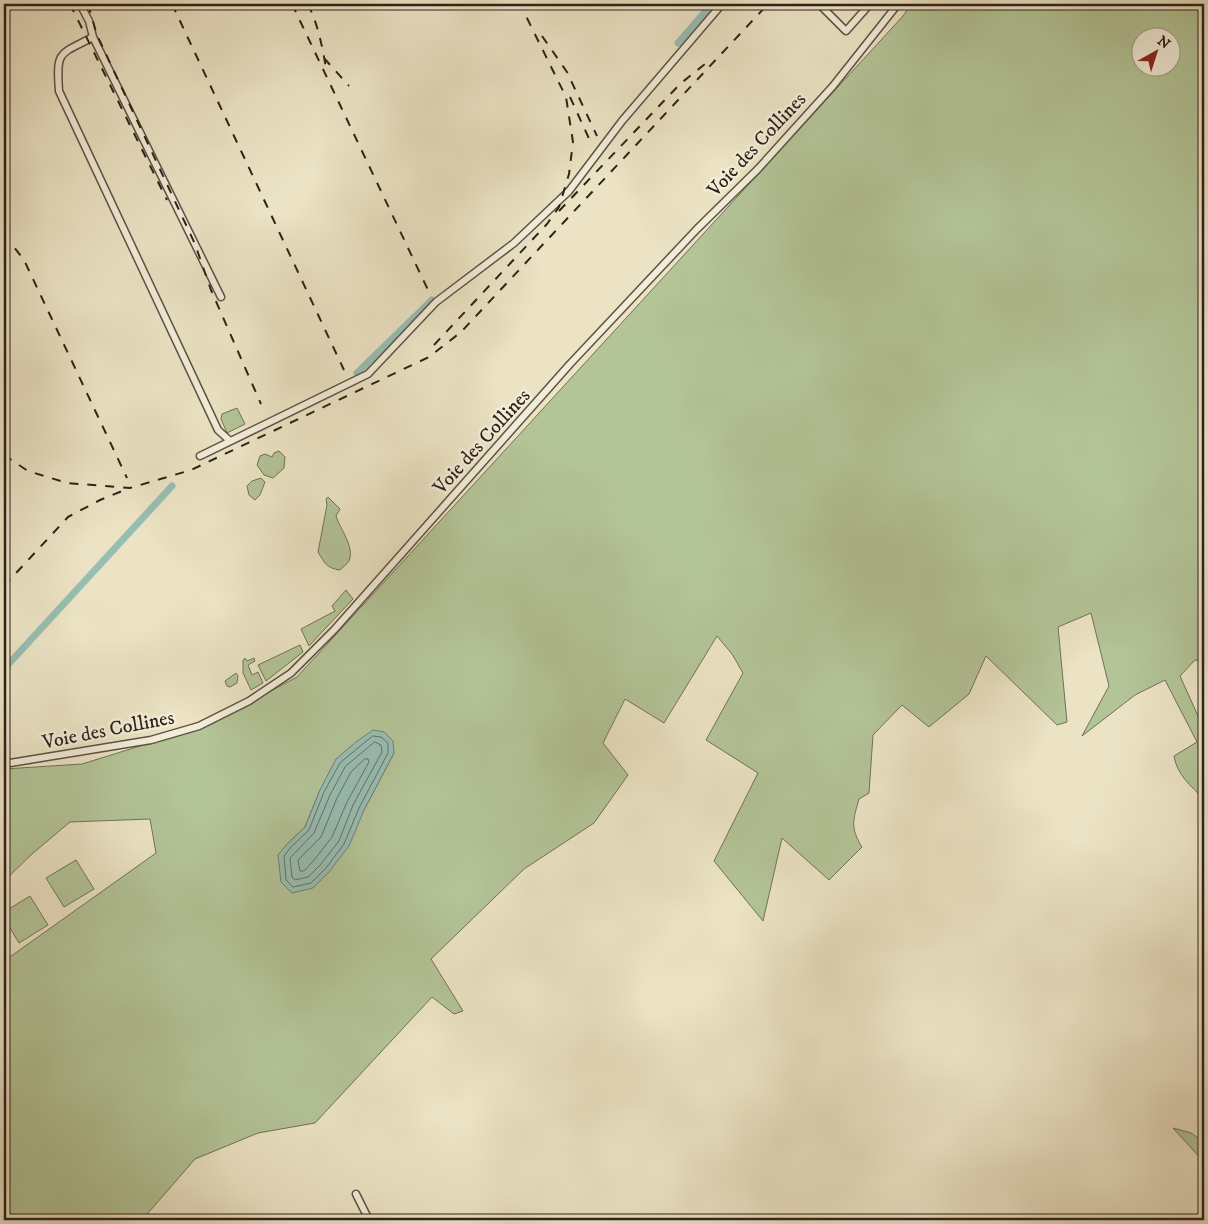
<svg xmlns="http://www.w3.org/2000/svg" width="1208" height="1224" viewBox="0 0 1208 1224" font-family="'IM FELL DW Pica',serif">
  <rect width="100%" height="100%" fill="#ebe3c4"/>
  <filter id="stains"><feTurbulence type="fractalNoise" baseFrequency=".004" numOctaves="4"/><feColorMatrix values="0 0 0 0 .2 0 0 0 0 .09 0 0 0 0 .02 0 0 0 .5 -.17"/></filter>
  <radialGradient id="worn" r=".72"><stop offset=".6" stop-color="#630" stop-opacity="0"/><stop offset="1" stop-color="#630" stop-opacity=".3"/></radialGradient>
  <!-- green -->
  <path fill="#b3c497" stroke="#707258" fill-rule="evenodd" d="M911,4H1204V661L1195,660L1180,676L1203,727L1204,726V799C1191,786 1177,775 1174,756L1197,742L1165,680L1135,695L1082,736L1109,686L1091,613L1058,627L1067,722L1057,725L986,656L969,694L929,727L902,705L873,735L869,793L859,799C853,820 850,828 862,847L829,880L782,838L763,921L714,861L758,773L706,740L743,673L732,654L717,636L664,723L625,699L603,743L628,775L594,823L524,869L431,959L463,1011L454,1014L432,997L315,1123L258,1133L195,1159L142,1220H4V955L7,959L156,853L150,819L70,822L32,854L4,881V769L82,764L182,733L224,716L297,677L903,16ZM1140,38H1170V68H1140ZM394,753L364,810L287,844L305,827L320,790Z
    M237,408L245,424L227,433L221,419L222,414Z
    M279,451L285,457L284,468L273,478L264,475L257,465L260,456L265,454L272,457L274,453Z
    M261,478L265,482L260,495L255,500L249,495L247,486L252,481Z
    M328,497L340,509L336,516C340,529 355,547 349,561C347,564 342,568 340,570C326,568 325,563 318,552L327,505L326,499Z
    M346,590L353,599L309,646L301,629L335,611L332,606Z
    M300,645L303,652L266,681L258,665Z
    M245,658L247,661L254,658L255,661L248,665L252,675L258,672L263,683L251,690L243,673V660Z
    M236,673L238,676L237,683L230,687L227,686L225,681Z
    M76,860L94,889L64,907L46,878Z
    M30,896L48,925L19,943L4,918V912Z
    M1173,1128L1191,1133L1204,1142V1162Z"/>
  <!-- water -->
  <path fill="#98beb3" stroke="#6e7f75" d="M373,730L384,732L393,741L394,753L364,810L349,846L329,872L313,888L292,893L281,882L278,855L287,844L305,827L320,790L336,759L356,742Z"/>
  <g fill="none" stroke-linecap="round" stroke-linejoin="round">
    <!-- shore -->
    <path stroke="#637066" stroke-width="1" d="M373,736L381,737L388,743V753L359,808L344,844L326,868L311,883L293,887L286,880L284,856L291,847L309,830L324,792L340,763Z
      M375,742L381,745L382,752L353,805L339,841L321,864L308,877L295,880L292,877L290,858L314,833L330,795L345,767Z
      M365,759H368L369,762L347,802L332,837L315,859L304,871H300L298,860L321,837L337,798L351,772Z"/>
    <!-- canal -->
    <path stroke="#98beb3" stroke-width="7" d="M678,43L712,4
      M357,373L432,300
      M4,669L172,486"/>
    <!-- street casing -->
    <g stroke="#5d5244" stroke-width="9">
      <path id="street" d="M80,4L89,21L93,37L221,297
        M819,4L846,31L870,4
        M93,37C59,55 56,50 59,91L218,430L229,440
        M200,456L368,374L436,302L514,243L569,191L622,121L722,4
        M4,764L151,740L199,726L249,701L291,673L334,630L570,364L697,229L758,169L833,86L898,4
        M356,1194L369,1220"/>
    </g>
    <!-- street -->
    <use href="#street" stroke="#f2edd9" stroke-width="6"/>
    <!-- rail -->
    <path stroke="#2e2119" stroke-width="2" stroke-dasharray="9 9" stroke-linecap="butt" d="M70,4L167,200
      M88,4L97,35L195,244L211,290L261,404
      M172,4L344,370
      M292,4L429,292
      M308,4C318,25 322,45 326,68
      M542,36L567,72L597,136
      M324,58L349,86
      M570,97L591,143
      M559,211L680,84L705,64
      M4,234L24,260L127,478
      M434,345L547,224L559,207L569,174L573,142L566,97L520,4
      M4,455L28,471L67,483L130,488L191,470L429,357L461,332L768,4
      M4,586L68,517L100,500L127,489"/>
  </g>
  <g text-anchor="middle" stroke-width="5" stroke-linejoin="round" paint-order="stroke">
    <!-- street labels -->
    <g font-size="20" fill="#2e2119" stroke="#f2edd9">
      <text transform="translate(756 144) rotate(-47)" y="7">Voie des Collines</text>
      <text transform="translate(481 441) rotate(-48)" y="7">Voie des Collines</text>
      <text transform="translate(108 729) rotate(-11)" y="7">Voie des Collines</text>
    </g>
  </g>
  <!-- margin -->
  <rect width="1208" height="1224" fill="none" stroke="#ebe3c4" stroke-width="20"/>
  <rect x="5" y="5" width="1198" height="1214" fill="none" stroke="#2e2119" stroke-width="2.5"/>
  <rect x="10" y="10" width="1188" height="1204" fill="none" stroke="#2e2119"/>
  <!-- north arrow -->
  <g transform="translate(1156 52) rotate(39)"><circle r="24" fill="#f2edd9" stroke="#a49b8c"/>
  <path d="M0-4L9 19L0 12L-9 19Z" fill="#8f2418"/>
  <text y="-8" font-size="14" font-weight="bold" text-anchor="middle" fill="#2e2119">N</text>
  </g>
  <rect width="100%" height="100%" filter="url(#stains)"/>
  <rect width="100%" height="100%" fill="url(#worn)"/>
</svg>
